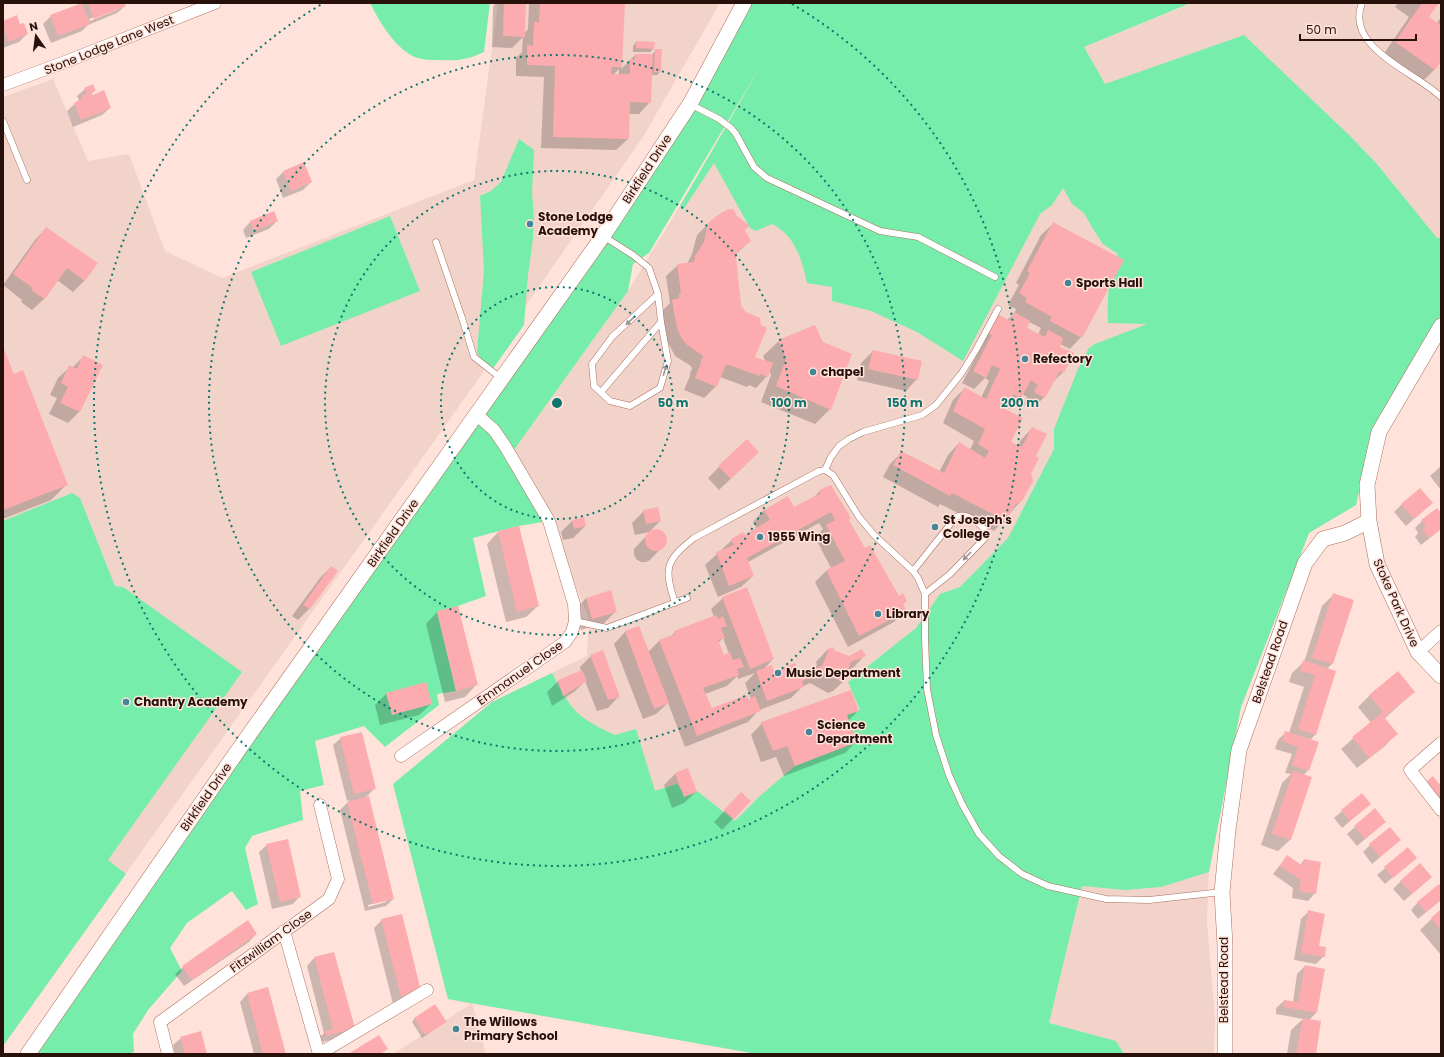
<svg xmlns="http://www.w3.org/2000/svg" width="1444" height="1057" viewBox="0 0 1444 1057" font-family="Poppins,sans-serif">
  <rect width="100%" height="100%" fill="#ffe3da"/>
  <!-- built -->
  <path fill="#f2d3ca" d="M498,3H720L643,137L488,360L482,374L3,1046V97L53,79L88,161L129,154L165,251L222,278L474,180Z
    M803,3L1073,51L1193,3H1441V315L1373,427L1356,505L1309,533L1241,707L1209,872L1207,921L1215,1018L1214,1054H757L472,1003L486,1054H393L471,1004L448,999L393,784L492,702L587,656L589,619L549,521L511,454L628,291Z"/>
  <!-- green -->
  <path fill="#77edab" d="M370,3H490L484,52C467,60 458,61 439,60C429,60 418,60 409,54C392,43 379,21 370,3Z
    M744,3H1191L1084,47L1105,84L1244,35L1349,135L1376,163L1437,238H1441V315L1373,427L1356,505L1309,533L1241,707L1209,872L1161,887L1125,890L1082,886L1049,1023L1116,1041L1124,1054H757L448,999L393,784L492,702L552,673C570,710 578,718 615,735L636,729L655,791L677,784L681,790L692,787L735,821L760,796L795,766L857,742L847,715L860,710L848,682L916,628L940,594L960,587L1008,538L1054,449V429L1078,369L1089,348L1095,344L1147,324L1108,323C1107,302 1108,273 1118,254L1103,244L1093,229L1084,213L1072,204L1063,188L1052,205L1040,214L963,361L917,332L871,311L832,301V287L807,283C802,260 795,235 772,224L756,231L750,228L714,163L683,210L680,206L762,64L649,253L633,264L628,291L511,454L549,521L519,526L473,538L486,596L458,606L437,612L456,691L437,694L439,705L385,747L364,726L315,741L324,785L300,791L303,820L252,836L245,848L258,904L246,910L232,891L187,923L170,948L182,971L148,1010L133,1034L134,1052L128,1054H28L603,236Z
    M519,139L534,150V154L532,191L534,219L533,239L528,275L524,325L492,370L482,361L477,352L484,271L480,196L491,191L501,182Z
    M390,216L420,291L281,346L251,272Z
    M72,493L80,498L115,586L123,587L242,672L108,860L126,874L3,1046V521Z"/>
  <!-- shadow -->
  <path fill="#0003" fill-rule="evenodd" d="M82,3H124L125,6L117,13L88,25L82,31L51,43L43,24L51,16ZM117,8V10L90,21L89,19Z
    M496,3H624L621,69L635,55H652L656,50L660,72L657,75H651L650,102L639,114H629L628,139L616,150L541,148L544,77L516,76V58L522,52L523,37L512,48L492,47L493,6ZM525,4H529L528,29L524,34ZM619,69V75H613Z
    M1398,3H1437L1428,17L1437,23L1441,17V60L1435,69L1419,85L1381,58L1409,17L1395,7Z
    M16,17L19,25L27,34L19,42L3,48V22Z
    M636,42L653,49L650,52H633V46Z
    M85,89L95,90L91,94L110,108L102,115L73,127L67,111L79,100L77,96Z
    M283,172L311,182L303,190L283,198L276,179Z
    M729,210L744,230L750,241L735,255L741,307L754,358L766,362L763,356L779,341L830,409L815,424L761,402L771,375L769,370L767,376L756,388L749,385L747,387L720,377L716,386L704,398L684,390L690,376V372L692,370L691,366L675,356L666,339L661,312L670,303L666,276L678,265L687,264L692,254L697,235L709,223L723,212Z
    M273,213L277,221L269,229L246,238L243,230L250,222Z
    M1053,224L1081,337L1070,349L1060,344L1059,348L1063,372L1052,383L1044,397L1033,409L1023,404L1027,397L1022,394L1020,398L1009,409L1005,407L1010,442L1018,446L1021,440L1032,428L1034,457L1021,501L994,531L940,504L938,507L883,477L890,464L901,453L939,472L948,455L959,443L970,450L974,441L943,423L953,400L965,388L981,398L989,381L985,378L974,389L962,383L981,347L977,344L987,327L1007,320L1014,314L1016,309L1008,305L1019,285L1016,283L1041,235ZM1029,322L1041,328L1038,335L1026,329Z
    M46,228L85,280L73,292L57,280L44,299L32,310L21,302L22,300L3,285L35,240Z
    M3,349L13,375L66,485L51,500L3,519Z
    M873,351L917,379L906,391L857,380L861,363Z
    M84,356L102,365L79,412L68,423L49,414L57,398L50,395L58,378L70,367L72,368Z
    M747,463L719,490L708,478L719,467Z
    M1441,466V490L1430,476Z
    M820,491L848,520L865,550L898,597L906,601L902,605L906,611L894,622L848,647L815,582L826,571L831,568L815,537L823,529L819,523L748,562L753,576L741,587L718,597L705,565L732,540L742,534L744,537L757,529L753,522L764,510L794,508L813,498Z
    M1432,503L1406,526L1394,512L1402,504Z
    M644,511L660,521L649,532L635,535L632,523Z
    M1441,515V529L1421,545L1415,537L1418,533L1415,528L1422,521Z
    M572,521L585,526L573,538L563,540L561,532Z
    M518,528L538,606L526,617L506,622L487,544L498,532Z
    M654,531H659L663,534L665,538V544L650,560L646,562H641L636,559L634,555V549L649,533Z
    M331,567L336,571L309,609L298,620L292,616L320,578Z
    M1334,594L1332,664L1327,669L1315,735L1310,740L1308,770L1304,775L1311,778L1290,840L1278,851L1261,845L1282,783L1291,774L1285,773L1292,754L1275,749L1278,740L1286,732L1289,733L1304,687L1289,682L1292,673L1304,662L1322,606Z
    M586,598L616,611L604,623L581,630L575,610Z
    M723,598L773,659L763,670L773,673L798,675L814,670L817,665L816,662L827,650L849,657L864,656L853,668L847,670L844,678L845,680L833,691L828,693L810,683L802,687L791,698L759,710L748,722L685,747L668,703L656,714L643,719L614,644L625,632L639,627L648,652L659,641L669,638L675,632L714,617L711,609ZM723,638L729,654L723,657L718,643ZM755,673L745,683L751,699L711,710L705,694L727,686L737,676L738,679Z
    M458,607L476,685L465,697L445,702L426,624L437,612Z
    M591,656L619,696L608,708L597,711L585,681L574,692L552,706L547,692L558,681L581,671L580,667Z
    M1414,692L1384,719L1396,734L1385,746L1357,768L1341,749L1371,723L1358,707L1370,695Z
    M387,693L431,704L419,715L380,725L375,705Z
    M858,711L848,721L856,742L845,753L784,776L776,757L761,762L751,735L762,723Z
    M341,738L374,789L365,798L393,899L386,906L365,911L340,810L350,800L347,801L333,745ZM386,900V902L368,907V905Z
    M675,774L696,792L684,803L672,808L664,785Z
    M1433,778L1439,785L1441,784V805L1420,790Z
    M1362,794L1370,804L1342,828L1334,818Z
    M750,801L722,830L714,822L730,805Z
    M1385,822L1357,846L1347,834L1355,827Z
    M1400,840L1372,864L1363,852L1370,845Z
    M267,845L300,896L293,904L272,909L259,852Z
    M1408,849L1415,858L1385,884L1377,875Z
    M1287,856L1300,865L1304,860L1315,893L1308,901L1292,898L1293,888L1273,874Z
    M1431,877L1404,901L1393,889L1401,881Z
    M1441,888V900L1418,919L1411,910L1418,902Z
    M1441,910V955L1420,930Z
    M1309,911L1318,947L1324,956L1316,964L1294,960L1301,919Z
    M382,920L420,991L393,1004L374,928Z
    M256,934L249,942L184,986L175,974L183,967Z
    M334,953L354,1028L346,1036L319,1043L318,1039L324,1033L307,966L314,958Z
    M1305,966L1316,1013L1309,1020L1315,1054H1287L1291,1030L1303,1019L1276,1014V1008L1284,1001L1293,1002L1297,974Z
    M247,994L285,1054H254L240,1002Z
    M415,1018L445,1022L422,1038L412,1022Z
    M181,1038L206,1054H175L173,1045Z"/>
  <!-- building -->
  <path fill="#fcacaf" d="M82,3L90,24L58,36L50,15Z
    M88,3H125L126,6L94,19Z
    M504,3H526L525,37L503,36Z
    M540,3H625L622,67H612L611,74H630V59L635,60V54H653L651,103L630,102L629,139L553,137L555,66L527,65V45L533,46L534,22H539Z
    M1422,3H1439L1429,17L1441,25V62L1435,70L1395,42Z
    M17,15L20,24L24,23L28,34L8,42L4,30L5,29L3,21Z
    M636,41L655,42L654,49L636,48Z
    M655,49H662L661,72H654Z
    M93,84L96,91L91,92L93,95L104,90L111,108L81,120L74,103L82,99L81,96L87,94L84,88Z
    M304,162L312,182L291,191L283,171Z
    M729,209H733L737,216L750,226L745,230L751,241L738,251L736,257L741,306L746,312L760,318L761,325L767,328L755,357L773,363L768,377L760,374V376L726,364L717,387L695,378L701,363V360L703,357L702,355L687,345L681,337L677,328L672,300L679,298V294L681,293L677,264L694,262L695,256L704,242L708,223L715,217Z
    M274,211L278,221L254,231L250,221Z
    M1053,222L1124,260L1082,338L1050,321L1052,317L1025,302L1027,298L1019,293L1030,273L1027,271Z
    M46,227L98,263L85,281L67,268L45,299L31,290L33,288L13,274Z
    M1014,312L1030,321L1027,328L1045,337L1048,330L1063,338L1060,347L1074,353L1064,373L1060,371L1045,398L1034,392L1038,385L1031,380L1021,398L1013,394L1005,409L1023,418L1011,442L1022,447L1032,427L1047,434L1036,456L1039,458L1031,474L1033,481L1022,501L1016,504L1006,521L952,493L950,496L893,465L901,451L944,473L959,442L985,458L989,451L978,444L985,429L953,411L964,387L986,399L1000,369L992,365L986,378L973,371L992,335L988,333L998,314L1010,321Z
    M815,325L823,342L852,354L831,410L776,386L786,359L778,340Z
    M3,347L14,374L23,370L68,485L3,510Z
    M873,350L922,361L918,380L868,369Z
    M83,355L103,365L80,412L60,403L68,387L61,383L69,365L77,369Z
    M747,439L759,452L731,479L718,466Z
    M831,485L851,518L849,520L865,548L870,545L899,596L903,593L907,601L903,604L907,611L859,636L826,570L845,561L826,525L835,520L831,512L747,558L754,576L729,586L716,552L734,545L731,539L743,532L744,535L770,520L764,510L788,496L794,507L821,493L819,490Z
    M1420,488L1433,503L1414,519L1401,504Z
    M658,507L661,521L646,524L643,510Z
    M1437,508L1441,513V529L1429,538L1422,529L1426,526L1421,520Z
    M584,517L586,526L574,529L572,520Z
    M519,526L539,606L517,612L498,531Z
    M645 540a11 11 0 1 1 22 0a11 11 0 1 1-22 0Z
    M331,566L338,571L310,609L303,605Z
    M747,587L774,659L750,669L722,597Z
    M611,590L617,612L592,619L586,598Z
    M1333,593L1354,600L1333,664L1312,658Z
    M458,606L478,685L456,691L437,611Z
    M716,615L718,619L723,616L727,626L721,628L725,638L718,640L724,655L730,652L733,660L740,658L744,667L737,669L739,675L703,688L712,708L747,695L748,699L755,696L761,711L697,736L659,640L675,634L674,631Z
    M639,626L669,703L654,709L625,631Z
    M833,647L834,650L849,656L862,649L866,656L851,662L845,678L846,680L840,682L839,680L822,672L802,681L804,687L767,701L756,671L772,665L774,671L795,663L799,674L822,666L828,652L827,649Z
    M603,650L620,697L608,700L590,655Z
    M1303,660L1336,671L1316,735L1298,729L1315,675L1300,671Z
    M582,670L587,681L563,696L558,680Z
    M1398,671L1415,692L1384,717L1398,734L1369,758L1352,737L1383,712L1369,695Z
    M426,682L432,704L392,715L386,693Z
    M851,690L859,711L847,715L857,742L795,766L787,746L773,751L761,722Z
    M1285,731L1319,742L1309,771L1292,765L1298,747L1282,741Z
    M362,732L376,789L354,794L340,737Z
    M688,768L697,792L684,797L675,773Z
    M1293,771L1312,777L1291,840L1272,834Z
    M1433,776L1439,784L1441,782V799L1427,781Z
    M741,792L751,801L734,819L724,810Z
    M1362,793L1371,804L1350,821L1341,810Z
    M369,796L394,899L373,904L347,802Z
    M1375,808L1386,822L1365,839L1354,826Z
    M1390,827L1401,840L1380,857L1369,844Z
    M288,839L301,897L280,902L266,844Z
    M1408,847L1417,858L1393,878L1384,867Z
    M1287,855L1303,866L1304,859L1321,862L1316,894L1299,891L1301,880L1280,866Z
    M1420,863L1432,877L1412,894L1400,881Z
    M1439,884L1441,887V900L1426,912L1417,902Z
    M1441,909V930L1431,918Z
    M1308,910L1325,914L1319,946L1326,947L1325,957L1301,953Z
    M402,914L421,991L401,997L381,919Z
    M248,920L257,934L192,980L182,966Z
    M334,952L355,1028L326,1036L325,1031L333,1029L314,957Z
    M1305,965L1325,969L1317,1013L1283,1007L1284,1000L1298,1002Z
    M268,987L286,1054H263L247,993Z
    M435,1004L447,1022L425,1035L414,1018Z
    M1303,1018L1321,1021L1316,1054H1296Z
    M201,1031L207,1054H185L180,1037Z
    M379,1035L388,1049L380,1054H348Z"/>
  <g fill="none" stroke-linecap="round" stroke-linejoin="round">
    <!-- service casing -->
    <g stroke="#ab6f5d" stroke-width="7">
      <path id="service" d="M1362,3C1344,48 1416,72 1441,97
        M690,104L719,119L731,128L736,134L754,167L767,178L880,231L918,237L995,277
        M3,121L27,180
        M603,236L633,255L649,268L658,294L661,322L668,361L660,388L630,406L610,401L594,386L592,364L612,337L658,294
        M436,242L462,318L474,357L502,379
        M601,392L661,322
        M825,470L831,457L839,446L849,439L863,432L922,415L936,405L961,374L976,350L998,309
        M913,571L956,517C966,511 981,524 986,532L985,538L950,574L925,594
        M675,603C664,568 665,561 694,538L819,471L825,470L833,475L859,517L874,535L913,571L918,578L925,594V639L927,689L936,735L949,775L962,804L979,834L999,856L1022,874L1048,886L1106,899L1149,900L1222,892
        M575,621L607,628L687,598"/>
    </g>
    <!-- minor casing -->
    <g stroke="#ab6f5d" stroke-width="13">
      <path id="minor" d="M3,85L65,62L215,3
        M1418,652L1441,631
        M1441,743L1410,770L1441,810
        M401,756L565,642L572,632L575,621L574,604L549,521L505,446L494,430L476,414
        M284,931L319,1054L427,990
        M168,1054L160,1022L329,899L338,879L320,805"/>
    </g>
    <!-- tertiary casing -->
    <g stroke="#ab6f5d" stroke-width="16">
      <path id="tertiary" d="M1441,326L1379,432L1367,485L1369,521L1377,564L1418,652L1441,676
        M28,1054L239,749L603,236L690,104L744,3
        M1225,1054V945L1222,892L1228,830L1239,750L1305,563L1323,539L1345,533L1369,521"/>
    </g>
    <!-- service -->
    <use href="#service" stroke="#fff" stroke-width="6"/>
    <!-- minor -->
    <use href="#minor" stroke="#fff" stroke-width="12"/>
    <!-- tertiary -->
    <use href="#tertiary" stroke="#fff" stroke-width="15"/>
  </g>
  <!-- one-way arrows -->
  <defs><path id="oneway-solid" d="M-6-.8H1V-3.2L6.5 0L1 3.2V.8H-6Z"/></defs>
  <g fill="#9e9491">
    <use href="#oneway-solid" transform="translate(630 321) rotate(136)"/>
    <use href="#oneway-solid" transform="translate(665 370) rotate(-73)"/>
    <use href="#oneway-solid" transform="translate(967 556) rotate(134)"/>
  </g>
  <!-- distance rings -->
  <g fill="none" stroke="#0f766e" stroke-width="2" stroke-dasharray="2 4">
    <circle cx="557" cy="403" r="116"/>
    <circle cx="557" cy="403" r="232"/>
    <circle cx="557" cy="403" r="348"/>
    <path d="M792 4A463 463 0 1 1 322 4"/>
  </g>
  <!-- markers -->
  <g fill="#448697" stroke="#ffe3da" stroke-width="1.5">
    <circle cx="530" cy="224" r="4"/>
    <circle cx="1068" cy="283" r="4"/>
    <circle cx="1025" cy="359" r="4"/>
    <circle cx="813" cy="372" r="4"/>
    <circle cx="935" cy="527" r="4"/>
    <circle cx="760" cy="537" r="4"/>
    <circle cx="878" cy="614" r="4"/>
    <circle cx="778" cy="673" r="4"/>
    <circle cx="126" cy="702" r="4"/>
    <circle cx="809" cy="732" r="4"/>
    <circle cx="456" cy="1029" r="4"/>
  </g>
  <g text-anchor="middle" stroke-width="3" stroke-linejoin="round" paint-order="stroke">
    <!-- street labels -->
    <g font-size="12" fill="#28110a" stroke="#ffe3da">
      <text transform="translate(109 45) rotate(-22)" y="4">Stone Lodge Lane West</text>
      <text transform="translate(647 169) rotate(-57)" y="4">Birkfield Drive</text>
      <text transform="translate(393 533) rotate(-55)" y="4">Birkfield Drive</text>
      <text transform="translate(1396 603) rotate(66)" y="4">Stoke Park Drive</text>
      <text transform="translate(1270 662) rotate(-71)" y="4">Belstead Road</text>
      <text transform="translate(520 673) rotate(-35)" y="4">Emmanuel Close</text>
      <text transform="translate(206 797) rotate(-55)" y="4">Birkfield Drive</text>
      <text transform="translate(271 941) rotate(-36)" y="4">Fitzwilliam Close</text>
      <text transform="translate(1224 980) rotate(-90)" y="4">Belstead Road</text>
    </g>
    <!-- poi labels -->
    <g font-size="12" font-weight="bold" fill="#28110a" stroke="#ffe3da" text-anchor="start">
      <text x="538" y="221">Stone Lodge<tspan x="538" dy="14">Academy</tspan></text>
      <text x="1076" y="287">Sports Hall</text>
      <text x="1033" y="363">Refectory</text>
      <text x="821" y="376">chapel</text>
      <text x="943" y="524">St Joseph's<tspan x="943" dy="14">College</tspan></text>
      <text x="768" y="541">1955 Wing</text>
      <text x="886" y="618">Library</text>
      <text x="786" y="677">Music Department</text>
      <text x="134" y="706">Chantry Academy</text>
      <text x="817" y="729">Science<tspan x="817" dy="14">Department</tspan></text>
      <text x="464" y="1026">The Willows<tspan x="464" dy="14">Primary School</tspan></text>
    </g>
  </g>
  <circle cx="557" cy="403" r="6" fill="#0f766e" stroke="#ffe3da" stroke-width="2"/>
  <g font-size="12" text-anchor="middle" font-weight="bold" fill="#0f766e" stroke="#ffe3da" stroke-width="3" stroke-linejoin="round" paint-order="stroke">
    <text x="673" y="407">50 m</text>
    <text x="789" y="407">100 m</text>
    <text x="905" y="407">150 m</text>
    <text x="1020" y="407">200 m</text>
  </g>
  <!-- border -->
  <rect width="1444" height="1057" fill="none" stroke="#28110a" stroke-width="8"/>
  <!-- north arrow -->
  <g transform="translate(36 36) rotate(346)" stroke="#ffe3da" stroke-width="3" paint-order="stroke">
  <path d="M0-3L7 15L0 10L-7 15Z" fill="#28110a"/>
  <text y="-6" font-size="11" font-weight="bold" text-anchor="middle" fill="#28110a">N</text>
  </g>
  <!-- scale -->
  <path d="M1300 34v6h116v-6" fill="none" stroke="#28110a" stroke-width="2"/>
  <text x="1306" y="34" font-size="12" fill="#28110a" stroke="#ffe3da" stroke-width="3" paint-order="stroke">50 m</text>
</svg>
